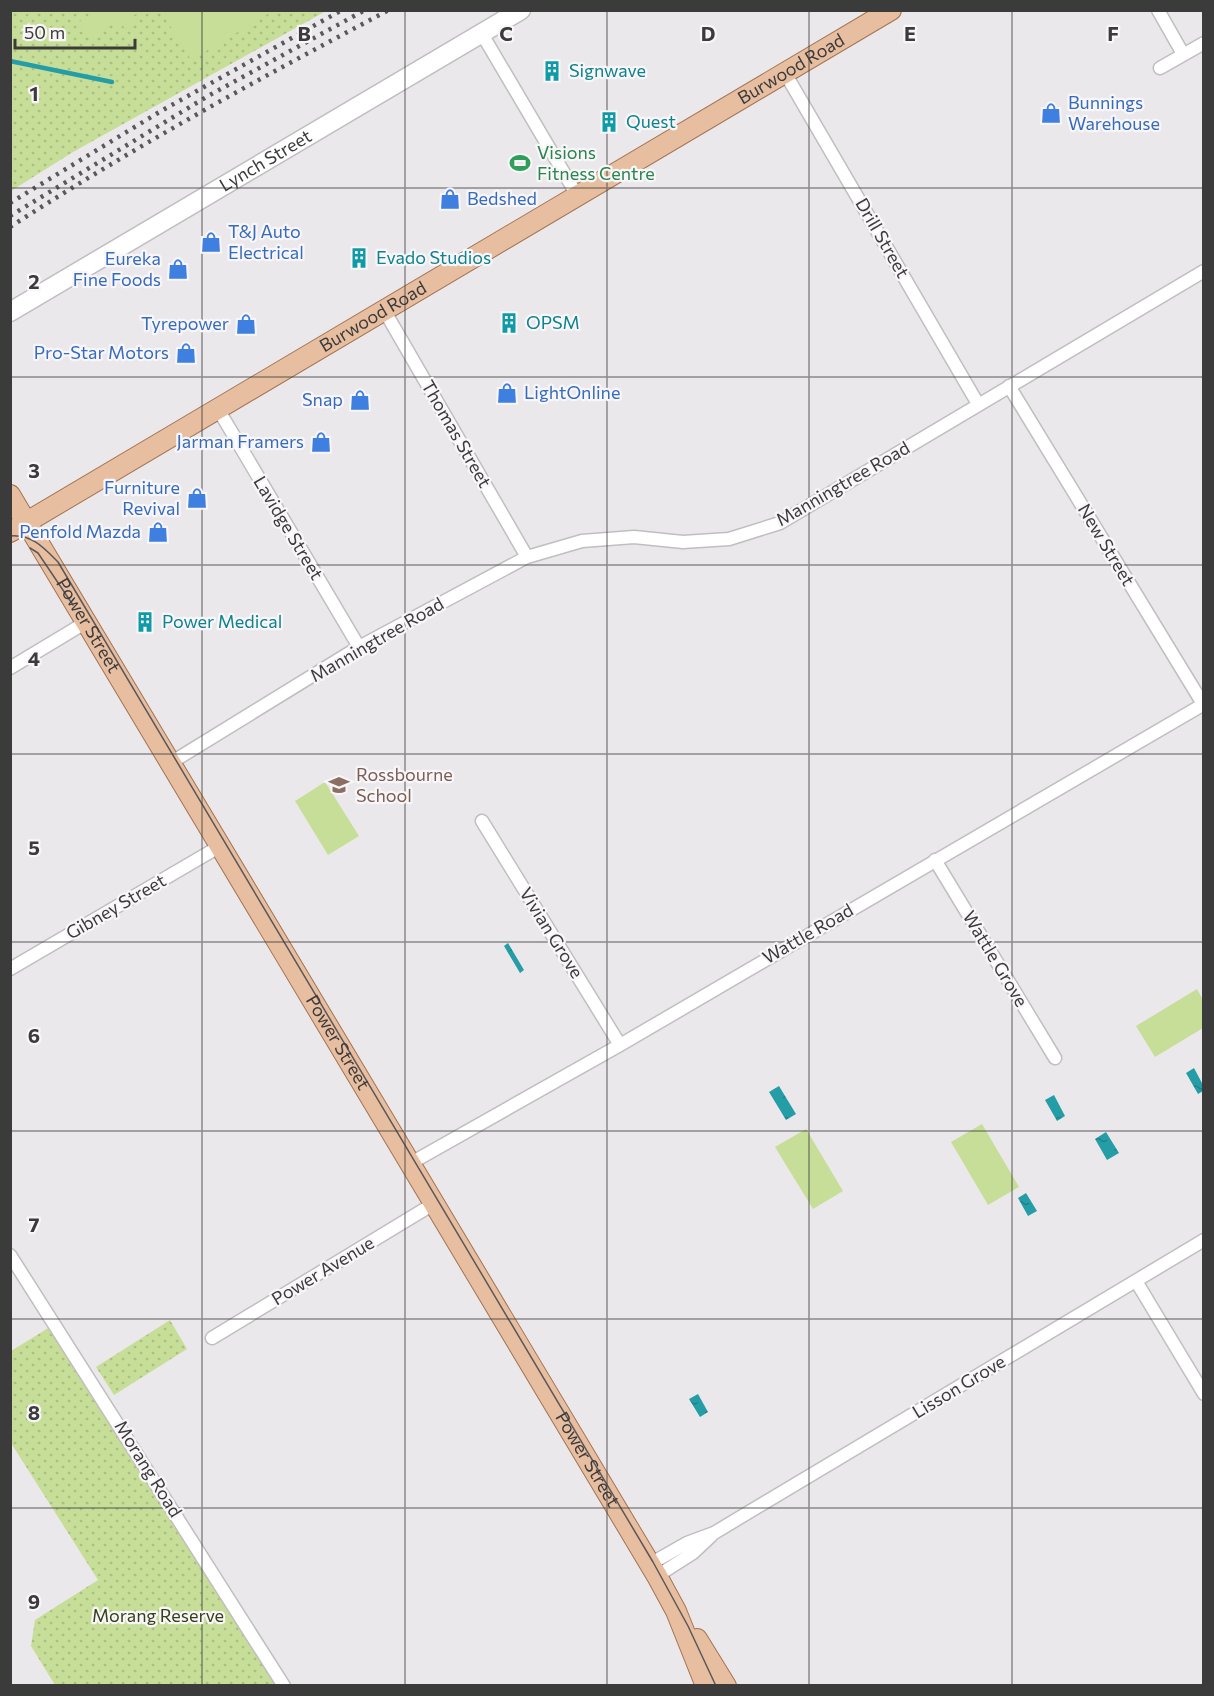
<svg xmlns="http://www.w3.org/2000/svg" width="1214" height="1696" viewBox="0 0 1214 1696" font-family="Commissioner,sans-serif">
  <defs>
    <pattern id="park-dots" width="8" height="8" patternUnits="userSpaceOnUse" patternTransform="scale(1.5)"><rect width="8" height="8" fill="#c6de97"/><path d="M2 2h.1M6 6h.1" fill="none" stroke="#abbf83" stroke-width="1.8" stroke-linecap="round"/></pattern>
    <pattern id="water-ripples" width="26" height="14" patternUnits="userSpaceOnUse" patternTransform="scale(1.5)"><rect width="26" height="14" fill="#249da7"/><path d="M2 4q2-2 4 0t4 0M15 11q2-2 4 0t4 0" fill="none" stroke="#208189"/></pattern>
  </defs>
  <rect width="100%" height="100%" fill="#ebe8eb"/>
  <!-- park -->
  <path fill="url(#park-dots)" d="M11,11H326L73,152L11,191Z
    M170,1320L187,1349L114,1395L96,1367Z
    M55,1324L284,1685H55L31,1646L35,1620L98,1580L11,1443V1351Z"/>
  <!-- pitch -->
  <path fill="#c6de97" d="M97,10H139L140,12L134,15L137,21L125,29L121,23L115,26L113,23L89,37L80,21Z
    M161,11H273L191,60Z
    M325,782L359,836L328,855L295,801Z
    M1197,989L1203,1000V1028L1155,1057L1136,1026Z
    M982,1124L1019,1187L988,1205L951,1142Z
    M806,1129L843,1191L813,1209L775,1147Z"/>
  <!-- water -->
  <path fill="url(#water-ripples)" d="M508,943L524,970L520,973L504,946Z
    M1194,1068L1203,1085V1091L1198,1094L1186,1073Z
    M779,1086L796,1114L786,1120L769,1092Z
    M1054,1095L1065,1116L1057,1121L1045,1100Z
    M1106,1132L1119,1153L1107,1160L1095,1139Z
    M1026,1193L1037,1211L1028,1216L1018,1198Z
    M698,1394L708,1412L700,1417L689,1399Z"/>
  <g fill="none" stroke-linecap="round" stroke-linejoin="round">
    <!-- stream -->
    <path stroke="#249da7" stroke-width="4.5" d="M10,61L112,82"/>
    <!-- street casing -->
    <g stroke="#c1bec1" stroke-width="15">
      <path id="street" d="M1158,10L1183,54
        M482,34L577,195
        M1160,68L1204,43
        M785,73L978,404
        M384,310L527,557
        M1009,386L1203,704
        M218,409L359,647
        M10,668L88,621
        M172,762L359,647L527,557L582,541L634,537L683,542L729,539L780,523L1204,271
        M482,821L620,1045
        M935,860L1055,1058
        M10,969L222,845
        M411,1163L620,1045L1204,704
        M10,1255L284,1686
        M1136,1281L1204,1394
        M212,1338L435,1203
        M650,1564L687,1543L714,1533L1204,1240
        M657,1576L693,1553L711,1536"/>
    </g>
    <!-- secondary casing -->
    <g stroke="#c1bec1" stroke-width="21">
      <g id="secondary">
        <path id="s1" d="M10,312L521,10"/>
      </g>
    </g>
    <!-- primary casing -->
    <g stroke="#a27453" stroke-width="22">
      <g id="primary">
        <path id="s2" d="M10,495L657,1576L676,1611L706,1686"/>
        <path id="s3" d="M10,532L891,10"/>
        <path d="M697,1639L726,1686"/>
      </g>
    </g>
    <!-- street -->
    <use href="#street" stroke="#fff" stroke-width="12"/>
    <!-- secondary -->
    <use href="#secondary" stroke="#fff" stroke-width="18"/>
    <!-- primary -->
    <use href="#primary" stroke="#e8bea0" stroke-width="20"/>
    <!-- tram -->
    <path stroke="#5a585a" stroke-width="1.5" d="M10,536C32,534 44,548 58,562L653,1562L688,1626L716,1686
      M30,548L38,553L73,605"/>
    <!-- rail -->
    <path stroke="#5a585a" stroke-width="4.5" stroke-dasharray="3 6" stroke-linecap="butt" d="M10,203L161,111L342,10
      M10,216L208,96L365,10
      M10,227C132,148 260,78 389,10"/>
  </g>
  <!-- grid -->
  <path fill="none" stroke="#3c3b3c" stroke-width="1.5" stroke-opacity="0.55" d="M202,10V1686M405,10V1686M607,10V1686M809,10V1686M1012,10V1686M10,188H1204M10,377H1204M10,565H1204M10,754H1204M10,942H1204M10,1131H1204M10,1319H1204M10,1508H1204"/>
  <!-- icons -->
  <defs>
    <g id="building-bare" transform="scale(1.62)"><path d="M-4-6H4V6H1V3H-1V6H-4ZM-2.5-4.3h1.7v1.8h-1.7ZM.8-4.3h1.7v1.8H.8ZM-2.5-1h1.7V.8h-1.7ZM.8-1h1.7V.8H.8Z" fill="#0f9aa8" stroke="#f8f6f8" stroke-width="2.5" paint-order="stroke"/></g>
    <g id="shop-bare" transform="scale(1.62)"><path d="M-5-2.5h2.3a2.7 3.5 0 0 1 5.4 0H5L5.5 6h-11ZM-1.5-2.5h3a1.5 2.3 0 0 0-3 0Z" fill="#3f7fe0" stroke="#f8f6f8" stroke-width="2.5" paint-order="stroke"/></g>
    <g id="stadium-bare" transform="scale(1.62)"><path d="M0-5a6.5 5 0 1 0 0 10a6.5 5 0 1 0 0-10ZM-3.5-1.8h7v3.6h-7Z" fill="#2e9e5b" stroke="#f8f6f8" stroke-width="2.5" paint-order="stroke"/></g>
    <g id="school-bare" transform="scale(1.62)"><path d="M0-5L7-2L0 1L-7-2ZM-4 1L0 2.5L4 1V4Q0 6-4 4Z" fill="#8d6e63" stroke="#f8f6f8" stroke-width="2.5" paint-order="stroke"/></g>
  </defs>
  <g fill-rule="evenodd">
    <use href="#building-bare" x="552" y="71"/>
    <use href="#shop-bare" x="1051" y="113"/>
    <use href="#building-bare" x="609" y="122"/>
    <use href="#stadium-bare" x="520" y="163"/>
    <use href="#shop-bare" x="450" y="199"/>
    <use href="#shop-bare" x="211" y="242"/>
    <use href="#building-bare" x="359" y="258"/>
    <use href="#shop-bare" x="178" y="269"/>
    <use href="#building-bare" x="509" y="323"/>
    <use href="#shop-bare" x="246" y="324"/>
    <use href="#shop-bare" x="186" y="353"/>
    <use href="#shop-bare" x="507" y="393"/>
    <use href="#shop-bare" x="360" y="400"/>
    <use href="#shop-bare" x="321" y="442"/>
    <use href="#shop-bare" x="197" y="498"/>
    <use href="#shop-bare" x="158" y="532"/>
    <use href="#building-bare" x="145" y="622"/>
    <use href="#school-bare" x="339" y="785"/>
  </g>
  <g text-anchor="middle" stroke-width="4.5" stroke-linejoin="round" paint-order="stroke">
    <!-- street labels -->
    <g font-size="18" fill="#3c3b3c" stroke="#f8f6f8">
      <text dy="6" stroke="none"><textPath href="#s3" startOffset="908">Burwood Road</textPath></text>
      <text dy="6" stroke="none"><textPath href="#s1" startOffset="297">Lynch Street</textPath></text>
      <text transform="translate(882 238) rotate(60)" y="6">Drill Street</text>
      <text dy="6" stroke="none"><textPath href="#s3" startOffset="422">Burwood Road</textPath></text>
      <text transform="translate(456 434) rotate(60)" y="6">Thomas Street</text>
      <text transform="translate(843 484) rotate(-30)" y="6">Manningtree Road</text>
      <text transform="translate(288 528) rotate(59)" y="6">Lavidge Street</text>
      <text transform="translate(1106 545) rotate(59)" y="6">New Street</text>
      <text dy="6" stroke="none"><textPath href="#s2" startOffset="152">Power Street</textPath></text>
      <text transform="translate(377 640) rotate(-30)" y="6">Manningtree Road</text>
      <text transform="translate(116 907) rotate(-30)" y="6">Gibney Street</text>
      <text transform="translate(551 933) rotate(58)" y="6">Vivian Grove</text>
      <text transform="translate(808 934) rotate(-30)" y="6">Wattle Road</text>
      <text transform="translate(995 959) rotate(59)" y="6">Wattle Grove</text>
      <text dy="6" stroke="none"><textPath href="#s2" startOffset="638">Power Street</textPath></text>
      <text transform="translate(323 1271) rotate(-31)" y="6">Power Avenue</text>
      <text transform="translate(959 1387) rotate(-31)" y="6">Lisson Grove</text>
      <text dy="6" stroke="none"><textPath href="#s2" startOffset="1124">Power Street</textPath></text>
      <text transform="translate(148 1469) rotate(58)" y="6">Morang Road</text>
    </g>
    <!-- culture labels -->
    <g font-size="18" fill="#0d838f" stroke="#f8f6f8" text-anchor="start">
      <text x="569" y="77">Signwave</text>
      <text x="626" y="128">Quest</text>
      <text x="376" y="264">Evado Studios</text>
      <text x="526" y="329">OPSM</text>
      <text x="162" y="628">Power Medical</text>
    </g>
    <!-- shop labels -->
    <g font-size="18" fill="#366cbe" stroke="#f8f6f8" text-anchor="end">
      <text x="1068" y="109" text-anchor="start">Bunnings<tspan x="1068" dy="21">Warehouse</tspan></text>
      <text x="467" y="205" text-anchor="start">Bedshed</text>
      <text x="228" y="238" text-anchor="start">T&amp;J Auto<tspan x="228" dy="21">Electrical</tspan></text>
      <text x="161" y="265">Eureka<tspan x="161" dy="21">Fine Foods</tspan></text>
      <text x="229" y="330">Tyrepower</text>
      <text x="169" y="359">Pro-Star Motors</text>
      <text x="524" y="399" text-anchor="start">LightOnline</text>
      <text x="343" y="406">Snap</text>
      <text x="304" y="448">Jarman Framers</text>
      <text x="180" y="494">Furniture<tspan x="180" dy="21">Revival</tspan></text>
      <text x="141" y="538">Penfold Mazda</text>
    </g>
    <!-- leisure labels -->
    <g font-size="18" fill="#27864d" stroke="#f8f6f8" text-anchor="start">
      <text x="537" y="159">Visions<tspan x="537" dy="21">Fitness Centre</tspan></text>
    </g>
    <!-- education labels -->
    <g font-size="18" fill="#785e54" stroke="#f8f6f8" text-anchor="start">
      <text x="356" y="781">Rossbourne<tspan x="356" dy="21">School</tspan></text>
    </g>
    <!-- park labels -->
    <g font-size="18" fill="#344019" stroke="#f8f6f8">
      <text x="158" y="1622">Morang Reserve</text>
    </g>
  </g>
  <g font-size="20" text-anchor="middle" font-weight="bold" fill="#3c3b3c" stroke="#f8f6f8" stroke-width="4.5" stroke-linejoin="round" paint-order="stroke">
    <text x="304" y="41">B</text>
    <text x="506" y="41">C</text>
    <text x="708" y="41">D</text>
    <text x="910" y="41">E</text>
    <text x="1113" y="41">F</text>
    <text x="34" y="101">1</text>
    <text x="34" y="289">2</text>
    <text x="34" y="478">3</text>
    <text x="34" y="666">4</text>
    <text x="34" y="855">5</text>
    <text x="34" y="1043">6</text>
    <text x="34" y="1232">7</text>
    <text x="34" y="1420">8</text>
    <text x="34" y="1609">9</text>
  </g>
  <!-- border -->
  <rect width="1214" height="1696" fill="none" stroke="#3c3b3c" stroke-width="24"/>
  <!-- scale -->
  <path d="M15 39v9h120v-9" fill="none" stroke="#3c3b3c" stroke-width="3"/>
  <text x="24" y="39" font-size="18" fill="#3c3b3c" stroke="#f8f6f8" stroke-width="4.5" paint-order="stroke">50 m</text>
</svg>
